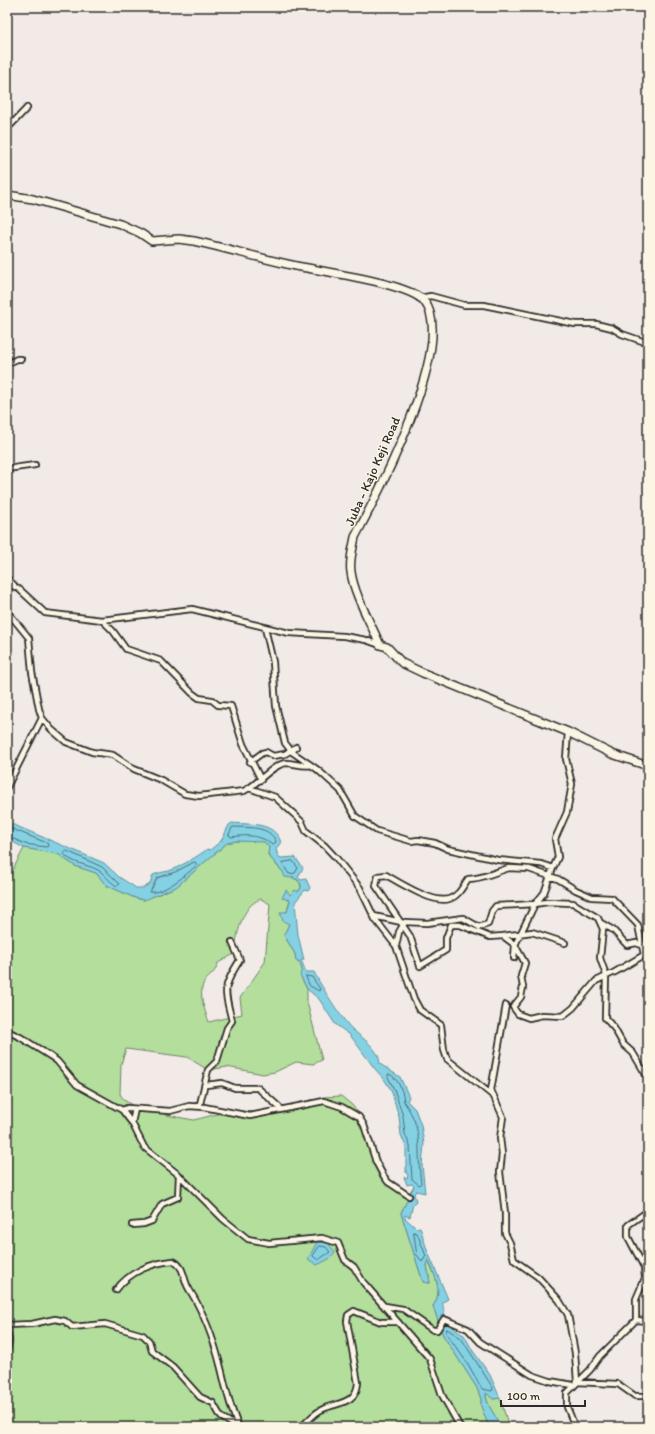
<svg xmlns="http://www.w3.org/2000/svg" width="655" height="1434" viewBox="0 0 655 1434" font-family="Itim,sans-serif">
  <rect width="100%" height="100%" fill="#f1eae7"/>
  <filter id="ink" filterUnits="userSpaceOnUse"><feTurbulence type="fractalNoise" baseFrequency=".025" numOctaves="2"/><feDisplacementMap in="SourceGraphic" scale="8" xChannelSelector="R" yChannelSelector="G"/><feConvolveMatrix kernelMatrix="1 2 1 2 8 2 1 2 1" color-interpolation-filters="sRGB"/></filter>
  <g filter="url(#ink)">
    <!-- green -->
    <path fill="#b3de9c" stroke="#6f8464" fill-rule="evenodd" d="M258,840L264,842L269,847L268,855C273,860 277,867 283,872C290,877 301,878 301,888C297,893 291,895 286,900L290,899L287,912H285V921L289,924L284,935L295,954L296,961H299L302,969V979L307,989V1002L322,1060L313,1064L296,1062L275,1072L263,1074L227,1067L208,1070L187,1057L126,1049L121,1064L120,1094L124,1100L135,1107L162,1113L166,1115L194,1120L221,1113L264,1111L310,1103L323,1097L341,1096L352,1105L366,1123L377,1157L390,1182L408,1195L414,1186L401,1213L423,1282L430,1283L427,1266V1258C434,1273 444,1291 433,1306L443,1335L477,1388L481,1399V1406L489,1427H7V881L24,848L58,854L75,866L96,873L106,885L135,898L144,900L176,887L227,843L236,841ZM261,899L270,904L265,962L240,998L242,1014L209,1022C205,1011 197,992 205,981C210,975 217,971 218,963L234,954C237,936 241,905 261,899Z
      M486,1392L493,1399L500,1398L509,1427H501C496,1417 485,1403 486,1392Z"/>
    <!-- water -->
    <path fill="#84d1e4" stroke="#608f9a" d="M7,822L104,863L119,877L136,888H143L150,884L153,875C158,873 163,872 169,871C177,868 201,855 207,849L210,850L221,841L229,825L232,823C250,825 273,821 281,842L276,849L278,856L281,858L295,857L303,868L298,877L301,880L306,879L310,888L308,891L305,890L295,902L298,935L304,960H301L306,972H314C321,986 341,1018 352,1029C363,1039 379,1048 380,1064L400,1077L409,1097L407,1101L415,1109L421,1125L424,1144L422,1165L425,1193L416,1191L414,1194L416,1201L413,1204L410,1217L405,1215V1218L416,1228L420,1227L427,1250L448,1299L443,1302C442,1315 452,1330 464,1335L473,1351L490,1375L500,1398L493,1399L486,1393C484,1402 497,1417 501,1427H489L481,1406V1399L477,1388L443,1335L433,1306C444,1291 434,1274 428,1259L427,1266L430,1283L423,1282L401,1213L414,1186L412,1184L407,1185L404,1177L407,1178L408,1175L406,1173V1147L401,1135L399,1117L391,1090L384,1079L375,1069L350,1035L335,1024L319,999L307,989L300,975L302,969L299,961H296L295,954L284,935L289,924L283,921L280,912H287L290,900L282,898L286,890L290,895L295,890L298,892L301,888V884L297,879H294L293,876L292,878L285,877L283,872L268,855L269,847L264,842L236,841L227,843L176,887L144,900L135,898L106,885L96,873L75,866L58,854L24,848L7,839Z
      M317,1242L328,1243L335,1252L329,1259L317,1265L308,1259Z"/>
    <g fill="none" stroke-linecap="round" stroke-linejoin="round">
      <!-- shore -->
      <path stroke="#4f6d75" stroke-width="1" d="M7,827L47,843L48,846L46,847L25,844L7,836
        M233,827C247,828 270,825 276,842L272,845C261,834 245,835 231,837L229,835Z
        M67,851L102,867L119,883V885L117,886C108,881 104,873 98,870C87,864 72,864 64,854Z
        M293,861L298,868L295,873L289,874L282,863Z
        M195,862L197,865C187,874 164,894 150,892L157,878L175,872Z
        M306,976L312,977L320,989L319,991L310,986Z
        M389,1074C398,1077 404,1094 404,1102C425,1131 416,1150 421,1183L419,1185L412,1179L410,1146L405,1134L403,1116L394,1089L388,1077Z
        M414,1232L417,1233L426,1256L422,1262L417,1255Z
        M320,1246L326,1247L330,1252L318,1260L313,1256Z
        M447,1329L461,1338L493,1388L492,1391L482,1389L468,1364L446,1333Z"/>
      <!-- street casing -->
      <g stroke="#2b2b2b" stroke-width="8">
        <path id="street" d="M7,129L27,108
          M419,298L431,296L464,305H484L575,324H596L612,328L622,334L648,343
          M7,364L17,359H21
          M7,469L35,465
          M7,578L14,585
          M7,583L19,589L45,613L102,620L192,609L289,633L344,636L366,640L380,645
          M7,611L29,638L32,672L39,709L42,718L7,787
          M102,620L113,631L126,649L161,661L192,693L199,698L212,700L218,705L231,706L243,744L261,780
          M265,628L273,662L276,706L285,743L292,752L311,765
          M42,718L51,729L66,742L92,752L113,755L134,769L161,780L185,794L199,796L244,791L249,788L275,797L296,816L302,822L306,831L325,846L337,859L360,888L375,919L396,946L414,999L420,1010L441,1025L444,1050L447,1059L492,1095
          M250,762L262,753L266,752L273,756L285,754L296,747L292,752
          M249,788C260,781 274,764 286,763C294,763 303,767 311,765L318,770L340,790L355,816L377,831L411,841L418,840L435,843L448,849L498,860L541,864L553,868L558,857L555,839L567,812L572,784L566,759L568,732
          M509,868L529,869L558,879L576,890L592,897L612,898L638,925L644,955L615,972L596,981L573,1008L563,1016L542,1015L529,1018L518,1014L513,1007L521,997L523,987L521,976L525,963L515,945L503,936L490,937L460,925H451L446,938V950L420,966L410,936L376,886L378,876L386,875C400,883 433,904 449,899C459,896 463,886 468,879C483,879 495,872 509,868Z
          M374,916L401,922
          M601,923L613,930L627,945L636,943L648,947
          M503,936L532,932L565,943
          M396,946L399,932L405,922L427,923L463,918L479,927L488,924L492,911L496,906L535,904L544,893L553,868
          M514,958L515,945L535,904L547,902L573,903L598,918L603,929L600,958L606,975L605,1018L614,1028L623,1044L633,1053L648,1078
          M506,1005L491,1090L503,1117L500,1138L502,1154L500,1172L505,1213V1233L510,1243L514,1260L538,1277L559,1300L568,1315L575,1353L577,1382L618,1384L635,1396H648
          M7,1031L20,1037L50,1056L57,1061L77,1085L122,1110L132,1123L144,1147L179,1175L223,1219L248,1239L269,1243L322,1238L338,1243L345,1260L354,1267L363,1282L430,1359L442,1395L460,1427
          M206,1085L222,1083L235,1088H258L279,1107
          M197,1106L200,1104L208,1070L217,1061L227,1028L232,1021C224,989 222,988 240,960L232,942
          M122,1110L127,1108L170,1111L189,1106L204,1107L250,1116L324,1101L342,1107L359,1117L364,1125L376,1162L383,1175L388,1182L409,1196
          M132,1123L135,1109
          M132,1225L144,1224L152,1221L162,1204L178,1197L179,1175
          M641,1285H648
          M116,1290C129,1272 151,1263 173,1261C185,1266 183,1280 189,1289C204,1313 214,1340 221,1368C226,1388 230,1409 239,1427
          M385,1306L403,1309L433,1330H437L444,1319L468,1329L480,1342L532,1375L550,1381L573,1385
          M636,1320L648,1321
          M7,1325L32,1324L55,1319L65,1321L72,1327L105,1324L143,1335L149,1341L152,1351L173,1367L200,1397L213,1403L221,1417L238,1427
          M7,1328L9,1341L7,1351
          M301,1427C308,1421 315,1412 323,1409C339,1402 356,1404 358,1383L347,1321L348,1315L354,1311L381,1322H398
          M575,1427L567,1407V1393L590,1370L600,1356L636,1320V1299L645,1278L644,1267L628,1237V1225L648,1211"/>
      </g>
      <!-- secondary casing -->
      <g stroke="#2b2b2b" stroke-width="10">
        <path id="secondary" d="M7,195L33,199L120,224L140,233L152,241L179,239L194,241C225,248 256,257 287,264C316,271 407,282 424,301C458,341 377,496 355,537C353,549 349,560 351,572C354,595 371,623 380,645L387,647L402,663L423,673L568,732L612,754L648,766"/>
      </g>
      <!-- street -->
      <use href="#street" stroke="#fcf5e5" stroke-width="4.5"/>
      <!-- secondary -->
      <use href="#secondary" stroke="#fcf5e5" stroke-width="7"/>
    </g>
  </g>
  <g text-anchor="middle" stroke-width="3" stroke-linejoin="round" paint-order="stroke">
    <!-- street labels -->
    <g font-size="13" fill="#2b2b2b" stroke="#fcf5e5">
      <text transform="translate(372 471) rotate(-66)" y="5">Juba - Kajo Keji Road</text>
    </g>
  </g>
  <!-- margin -->
  <rect width="655" height="1434" fill="none" stroke="#fcf5e5" stroke-width="24"/>
  <rect x="12" y="12" width="631" height="1410" fill="none" stroke="#2b2b2b" stroke-width="1.5" filter="url(#ink)"/>
  <!-- scale -->
  <path d="M501 1400v6h84v-6" fill="none" stroke="#2b2b2b" stroke-width="2"/>
  <text x="507" y="1400" font-size="12" fill="#2b2b2b" stroke="#fcf5e5" stroke-width="3" paint-order="stroke">100 m</text>
</svg>
